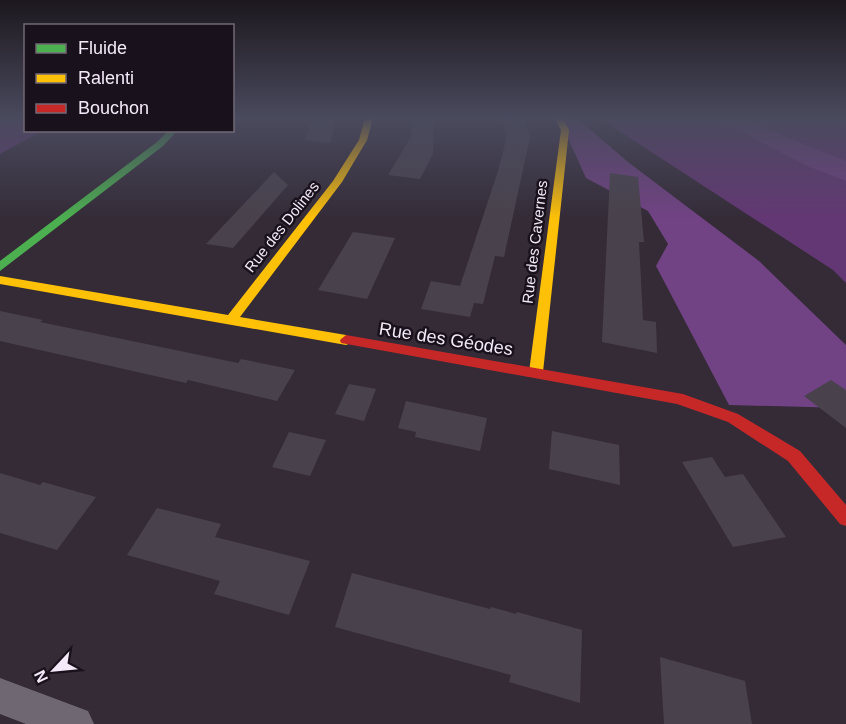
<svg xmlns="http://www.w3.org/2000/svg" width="846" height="724" viewBox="0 0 846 724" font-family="Helvetica,sans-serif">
  <rect width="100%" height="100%" fill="#342b37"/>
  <!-- green -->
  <path fill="#633774" d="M0,118H25L26,130L42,131L0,154Z
    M604,118H846V283L833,270L616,129Z"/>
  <!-- forest -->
  <path fill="#714284" d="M559,118H577L628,162L759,261L846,345V408L729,405L656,266L668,244L648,211L586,178Z
    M714,118H749L769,130L846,161V181L805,165Z"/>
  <!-- building -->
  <path fill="#49424c" d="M312,118H336L330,143L305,140Z
    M412,118H434L433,154L420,179L388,175L411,137Z
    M502,118H524L530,137L504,257L495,256L483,304L474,303L470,317L421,309L431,281L460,286L498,171L507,136Z
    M274,172L288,185L233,248L206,244Z
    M610,173L638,177L644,242H639L643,320L656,322L657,353L602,342Z
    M353,232L395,238L367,299L318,290Z
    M0,311L43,320L40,322L238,363L241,359L295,370L277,401L188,380L186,383L0,341Z
    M831,380L846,390V428L804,396Z
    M349,384L376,389L364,421L335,414Z
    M406,401L487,418L480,451L415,437L416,432L398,428Z
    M552,431L619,445L620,485L549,469Z
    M289,432L326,440L310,476L272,467Z
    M712,457L725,477L743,474L786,537L733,547L682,462Z
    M0,473L40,485L43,482L96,497L57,550L0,533Z
    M157,508L221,524L215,537L310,561L289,615L214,594L220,581L127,555Z
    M352,573L490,609L491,607L516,614L517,612L582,630L580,703L509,682L511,675L335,627Z
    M660,657L745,681L752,724H664Z"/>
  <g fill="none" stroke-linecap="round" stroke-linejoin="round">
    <!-- street -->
    <path fill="#6f6872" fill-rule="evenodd" d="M0,678L88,711L94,724H26L0,714Z"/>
    <!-- fast -->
    <path fill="#4caf50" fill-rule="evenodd" d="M169,130H178L163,146L0,271V261L157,142Z"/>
    <!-- slow -->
    <path fill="#ffc107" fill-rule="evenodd" d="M365,118H373L367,140L342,182L240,317L346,335L352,340L351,343L346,345L0,284V276L228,315L333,181L359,140Z
      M555,118H563L569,130L543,372L541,376H531L529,372L561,130Z"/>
    <!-- jam -->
    <path fill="#c62828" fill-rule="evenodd" d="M346,335L683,394L738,414L800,451L846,505V526L840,524L788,461L728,422L677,404L341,343L340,340Z"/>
  </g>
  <!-- sky -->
  <linearGradient id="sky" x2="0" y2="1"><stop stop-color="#1d181e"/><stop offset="0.54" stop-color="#4a4a5e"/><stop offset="1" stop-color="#4a4a5e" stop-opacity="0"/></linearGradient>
  <rect width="846" height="219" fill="url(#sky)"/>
  <g text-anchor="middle" stroke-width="5" stroke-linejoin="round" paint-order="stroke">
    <!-- far-street labels -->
    <g font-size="15" fill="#f4e9f9" stroke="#19121c">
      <text transform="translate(282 227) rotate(-52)" y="5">Rue des Dolines</text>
      <text transform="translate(535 242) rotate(-83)" y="5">Rue des Cavernes</text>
    </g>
    <!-- street labels -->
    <g font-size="18" fill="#f4e9f9" stroke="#19121c">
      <text transform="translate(446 339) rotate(9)" y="6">Rue des Géodes</text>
    </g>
  </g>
  <!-- legend -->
  <rect x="24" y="24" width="210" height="108" fill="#19121c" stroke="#716874" stroke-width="1.5"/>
  <rect x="36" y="44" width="30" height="9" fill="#4caf50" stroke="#716874" stroke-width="1.5"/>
  <text x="78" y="54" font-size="18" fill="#f4e9f9">Fluide</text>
  <rect x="36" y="74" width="30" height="9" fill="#ffc107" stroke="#716874" stroke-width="1.5"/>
  <text x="78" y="84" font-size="18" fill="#f4e9f9">Ralenti</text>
  <rect x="36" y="104" width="30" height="9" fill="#c62828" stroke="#716874" stroke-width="1.5"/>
  <text x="78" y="114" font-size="18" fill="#f4e9f9">Bouchon</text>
  <!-- north arrow -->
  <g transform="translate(54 670) rotate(244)" stroke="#19121c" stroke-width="4.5" paint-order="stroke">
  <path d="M0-4.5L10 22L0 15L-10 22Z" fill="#f4e9f9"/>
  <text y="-9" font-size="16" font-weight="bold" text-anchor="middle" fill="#f4e9f9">N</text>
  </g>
</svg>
